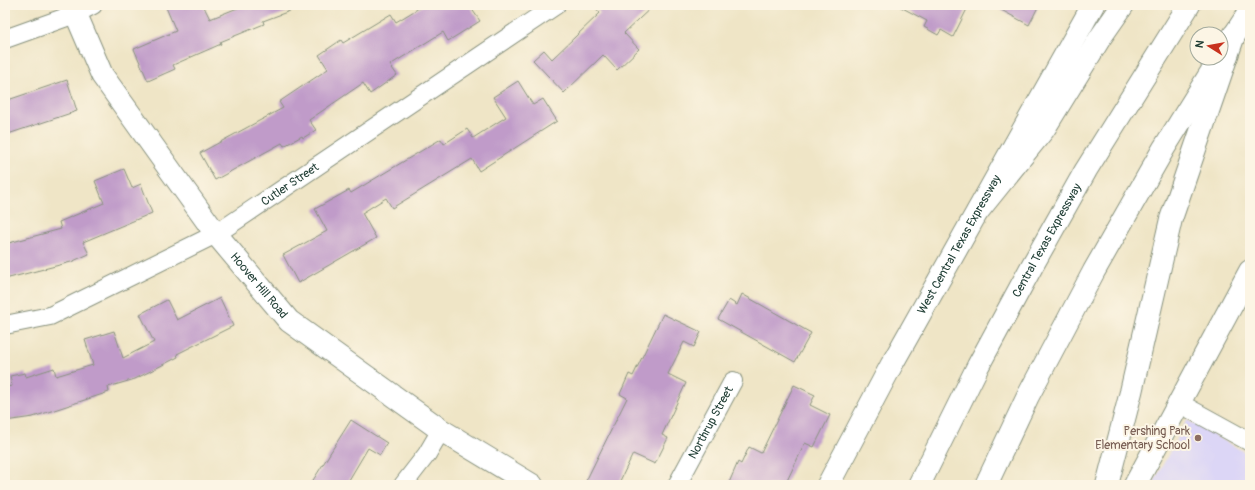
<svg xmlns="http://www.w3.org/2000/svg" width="1255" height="490" viewBox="0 0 1255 490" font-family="Pangolin,sans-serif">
  <rect width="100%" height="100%" fill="#fcf5e5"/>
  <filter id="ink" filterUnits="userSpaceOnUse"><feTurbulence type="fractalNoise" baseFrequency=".025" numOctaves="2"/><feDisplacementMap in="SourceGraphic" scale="8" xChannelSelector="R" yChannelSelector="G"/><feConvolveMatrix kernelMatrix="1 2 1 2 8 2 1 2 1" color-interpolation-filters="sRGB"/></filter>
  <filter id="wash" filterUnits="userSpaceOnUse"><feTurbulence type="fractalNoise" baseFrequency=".012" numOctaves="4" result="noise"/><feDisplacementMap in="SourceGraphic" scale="16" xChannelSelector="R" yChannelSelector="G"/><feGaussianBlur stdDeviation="0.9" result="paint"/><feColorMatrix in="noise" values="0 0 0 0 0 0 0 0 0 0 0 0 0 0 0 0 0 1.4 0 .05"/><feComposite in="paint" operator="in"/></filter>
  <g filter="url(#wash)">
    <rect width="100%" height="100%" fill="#efe5c6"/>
    <!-- built -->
    <path fill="#dcd6f6" d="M1187,420L1250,455V485H1152Z"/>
    <g id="blocks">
      <!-- building -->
      <path fill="#c09bc9" d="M165,5H203L210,19L245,5H303V6L263,21L264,24L220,42L221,44L173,65L175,69L148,81L134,49L176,31Z
        M424,5H469L480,21L448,41L443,32L390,65L397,75L370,94L363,83L309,120L316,130L303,138L302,136L284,146L282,143L215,180L200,153L283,108L279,102L328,69L319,55L341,40L343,43L391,14L396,22Z
        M593,5H654L624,33L639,49L617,70L603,55L564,93L533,60L544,50L552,59L600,13Z
        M897,5H969L953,37L941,30L938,35L924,27L927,21Z
        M992,5H1039L1029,25Z
        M67,80L77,111L5,135V101Z
        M518,81L533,105L543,99L557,121L479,171L472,159L392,208L386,198L362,213L376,238L298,283L283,255L327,231L315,209L349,190L351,193L441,139L444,144L467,129L473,138L506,117L493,97Z
        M124,169L132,188L141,184L152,213L83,242L89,254L71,262L5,279V244L61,229L59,222L104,203L95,181Z
        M742,294L811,333L795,362L718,319L729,300L737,305Z
        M220,298L233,326L177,354L178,357L135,379L108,387L109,392L33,417L5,421V387L12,386L10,376L25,373L26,377L54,368L56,376L93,365L85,340L114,331L123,358L154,342L140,314L167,300L177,320Z
        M663,314L701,332L694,347L684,342L668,374L686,383L662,435L668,438L655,464L633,454L618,485H584L627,398L620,394L629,374L633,376Z
        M794,385L815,395L810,405L830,415L814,447L805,443L785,485H728L738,462L741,464L749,447L761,453Z
        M351,420L387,443L380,455L368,448L346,485H310Z"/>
    </g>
  </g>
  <g filter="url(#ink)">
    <use href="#blocks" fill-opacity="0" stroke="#87917d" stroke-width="1"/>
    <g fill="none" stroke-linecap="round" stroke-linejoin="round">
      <!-- street casing -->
      <g stroke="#87917d" stroke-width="20">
        <g id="street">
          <path d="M5,39L75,14L93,5"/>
          <path id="s1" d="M5,325L50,316L216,234L556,5"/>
          <path d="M1179,403L1250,442"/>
          <path d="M403,485L427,454L441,430"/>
          <path id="s2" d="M677,485L733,381"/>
        </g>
      </g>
      <!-- secondary casing -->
      <g stroke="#87917d" stroke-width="24">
        <g id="secondary">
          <path id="s3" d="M72,5L102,75L216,234L289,321L441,430L532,485"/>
          <path id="s4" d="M828,485L892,364L1093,5"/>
          <path d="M1135,485L1250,271"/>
        </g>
      </g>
      <!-- highway casing -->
      <g stroke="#87917d" stroke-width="24">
        <g id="highway">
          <path d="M1226,48L1250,11"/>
          <path d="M978,211L1044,129L1100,38L1123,5"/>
          <path id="s5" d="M919,485L978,366L1032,266L1086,170L1189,5"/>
          <path d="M986,485L1028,396L1094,271L1164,148L1220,58"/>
          <path d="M1107,485L1131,392L1171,219L1234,35"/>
        </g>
      </g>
      <!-- street -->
      <use href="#street" stroke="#fff" stroke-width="18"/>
      <!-- secondary -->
      <use href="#secondary" stroke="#fff" stroke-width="22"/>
      <!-- highway -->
      <use href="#highway" stroke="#fff" stroke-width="22"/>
    </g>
  </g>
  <!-- markers -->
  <circle fill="#8d6e63" stroke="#fcf5e5" stroke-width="1.5" cx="1198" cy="438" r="4"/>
  <g text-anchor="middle" stroke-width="4" stroke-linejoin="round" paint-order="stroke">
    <!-- street labels -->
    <g font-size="12" fill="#1f3d34" stroke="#fcf5e5">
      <text dy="4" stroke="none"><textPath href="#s1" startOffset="320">Cutler Street</textPath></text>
      <text dy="4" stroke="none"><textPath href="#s5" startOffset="276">Central Texas Expressway</textPath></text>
      <text dy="4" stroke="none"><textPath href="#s4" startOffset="274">West Central Texas Expressway</textPath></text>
      <text dy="4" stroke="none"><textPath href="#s3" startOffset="339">Hoover Hill Road</textPath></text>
      <text dy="4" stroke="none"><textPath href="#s2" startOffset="71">Northrup Street</textPath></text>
    </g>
    <!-- education labels -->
    <g font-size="12" fill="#785e54" stroke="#fcf5e5" text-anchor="end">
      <text x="1190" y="435">Pershing Park<tspan x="1190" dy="14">Elementary School</tspan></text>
    </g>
  </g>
  <!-- margin -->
  <rect width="1255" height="490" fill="none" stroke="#fcf5e5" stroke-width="20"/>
  <!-- north arrow -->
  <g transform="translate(1209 46) rotate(281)"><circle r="19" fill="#fcf5e5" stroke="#a4ab9e"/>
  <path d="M0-3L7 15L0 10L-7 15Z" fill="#c8321e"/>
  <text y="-6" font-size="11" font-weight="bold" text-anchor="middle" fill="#1f3d34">N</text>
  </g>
</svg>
